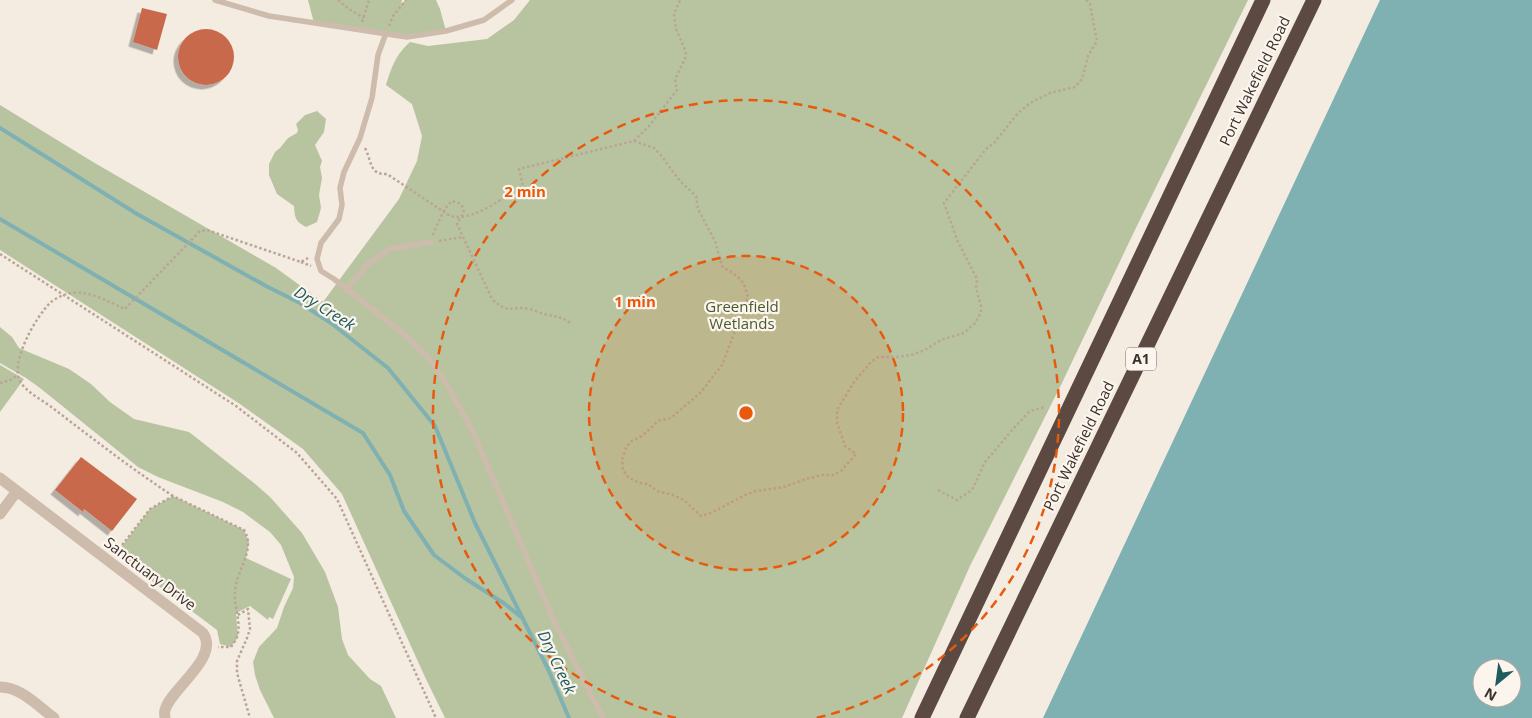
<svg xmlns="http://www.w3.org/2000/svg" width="1532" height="718" viewBox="0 0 1532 718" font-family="'Open Sans',sans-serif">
  <defs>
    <filter id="shadow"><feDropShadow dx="-4.5" dy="4.5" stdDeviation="0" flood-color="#0004"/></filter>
  </defs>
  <rect width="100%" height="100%" fill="#f4ebe1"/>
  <!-- green -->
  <path fill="#b8c4a0" d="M308,0H402L401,4L406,0H436L440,9L446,31L407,37L314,23Z
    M530,0H1248L1133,234L1061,385L970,566L902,718H445L425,677L342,494L303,449L240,404L0,250V105L93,162L276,268L323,302L399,199L417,161L422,136L412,104L386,85C392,66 395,56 410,42L428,46L487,39L514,20Z
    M317,111L326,119L324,132L315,145L322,161L320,167L322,178L319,195L321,208L317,222L306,227C295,221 295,218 294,206L277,194L269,175V164L275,152L280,148L288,138L297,133L298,130L296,124L305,115Z
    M0,327L12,337L19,348L69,369L91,384L110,402L134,419L189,432L254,483L270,497L302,533L325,572L338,607L342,639L348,655L370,679L381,686L396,718H274L260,690L255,675L253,662L259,647L277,628L284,607L293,588L294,577L281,545L270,532L243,512L223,502L158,477L138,467L40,388L26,378L0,363Z
    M0,365L24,379L0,412Z
    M173,496L244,530L249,542L246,558L291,579L273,619L269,617L268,620L250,606L236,613L238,637L231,647L220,644L217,630L116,554L150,509Z"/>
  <!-- water -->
  <path fill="#7fb0b2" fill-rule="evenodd" d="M1380,0H1532V718H1043ZM1482,668H1512V698H1482Z"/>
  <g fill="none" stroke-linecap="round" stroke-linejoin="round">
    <!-- stream -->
    <path stroke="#7fb0b2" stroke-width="4" d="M0,128L137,214L266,286L300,303L331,323L388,368L435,426L475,523L548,669L569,718
      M0,219L363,433L390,475L404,511L434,555L466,579L505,604L521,617"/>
  </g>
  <!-- building -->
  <path fill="#c8694b" filter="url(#shadow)" d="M142,8L167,14L157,50L133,42Z
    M178 57a28 28 0 1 1 56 0a28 28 0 1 1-56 0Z
    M81,457L137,499L112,531L84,509L83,512L55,490Z"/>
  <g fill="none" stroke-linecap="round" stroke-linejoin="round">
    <!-- path -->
    <path stroke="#b9a596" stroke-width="2.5" stroke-dasharray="2.5 2.5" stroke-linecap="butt" d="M338,0L349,9L364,18
      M362,22L369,0
      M389,26L393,16L406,0
      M634,141L649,126L677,90L675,79L685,59L686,52L676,29L674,14L680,0
      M365,148C372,161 369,175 387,174L450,216C474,222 503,197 523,186L519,169L634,141L654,148L660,154L680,181L696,196L698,209L715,241L722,266L738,277L744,284L748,297L722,365L701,392L671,418L658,421L642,436L630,442L626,448L622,460L623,470L628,477L639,483L648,484L657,491L673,495L684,500L701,516L713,512L745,495L756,491L784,487L806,479L822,475H833L841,471L856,454L845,446L837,423V410L854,382L871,362L878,357H896L911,355L925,350L941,340L964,333L975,323L981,312V306L976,288L977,279L958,242L944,203L986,149L994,143L1018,113L1030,103L1050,93L1075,87L1082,79L1088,56L1097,41L1090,4L1086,0
      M433,235C437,225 444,207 452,201L461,204C467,216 461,214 457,224L492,299C510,316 510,305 529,309C534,310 539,313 544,314C554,317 562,316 570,323
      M439,241L462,237
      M0,254L236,406L297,453L337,499L436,718
      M301,262L311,266
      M0,383L13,379L17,374
      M938,490L957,500L972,490L985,462L1013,429L1030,411L1045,407
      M173,496C132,469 93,439 54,409C43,400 30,395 21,383C8,365 36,316 51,302C56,298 64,294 71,293C89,290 109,302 125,309L200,231L207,230L301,262L308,258
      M116,553L150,509L173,496L244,530C256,549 237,570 235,590C233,605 242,622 237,637C236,640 233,644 231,647H218
      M238,615L248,609L250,629L247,638L237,661V673L250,718"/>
    <!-- lane -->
    <path stroke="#cdbbac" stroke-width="5.5" d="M215,0L269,16L407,37L446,31L484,20L512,0
      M386,33L378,55L372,98L360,138L344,172L340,188L342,205L339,219L321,243L317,259L321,271L334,279L405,335L429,358L444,379L474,434L553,619L603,718
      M347,291L348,288L368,264L390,249L431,242"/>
    <!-- street -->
    <path stroke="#cdbbac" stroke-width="11" d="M0,478L203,633C220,658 171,688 165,710C164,713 165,715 165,718
      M0,514L17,491
      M0,687C21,687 38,706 54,718"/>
    <!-- highway -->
    <path stroke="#5c4a42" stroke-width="15" d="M922,718L1263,0
      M967,718L1314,0"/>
  </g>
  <!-- distance rings -->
  <circle cx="746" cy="413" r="157" fill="#e8590c" fill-opacity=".12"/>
  <g fill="none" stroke="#e8590c" stroke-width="2.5" stroke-dasharray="9 6">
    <circle cx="746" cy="413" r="157"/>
    <path d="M676 718A313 313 0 1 1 816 718"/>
  </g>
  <g text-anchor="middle" stroke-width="4.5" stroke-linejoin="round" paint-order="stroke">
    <!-- shield labels -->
    <rect fill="#fbf5ee" stroke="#756b66" stroke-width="1" x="1126" y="347.5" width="30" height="23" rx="4"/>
    <g font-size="14" font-weight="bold" fill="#3b302b">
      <text x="1141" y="364">A1</text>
    </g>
    <!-- street labels -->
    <g font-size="15" fill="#3b302b" stroke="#fbf5ee">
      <text transform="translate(1255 81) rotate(-64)" y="5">Port Wakefield Road</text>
      <text transform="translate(1079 446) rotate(-64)" y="5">Port Wakefield Road</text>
      <text transform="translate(150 574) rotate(37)" y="5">Sanctuary Drive</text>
    </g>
    <!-- park labels -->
    <g font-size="15" fill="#4a5a2e" stroke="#fbf5ee">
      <text x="742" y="312">Greenfield<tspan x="742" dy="17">Wetlands</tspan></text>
    </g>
    <!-- water labels -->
    <g font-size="16" font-style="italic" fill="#1f5a5e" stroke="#fbf5ee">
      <text transform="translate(325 308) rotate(32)" y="6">Dry Creek</text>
      <text transform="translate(557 662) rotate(65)" y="6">Dry Creek</text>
    </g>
  </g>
  <circle cx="746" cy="413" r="8" fill="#e8590c" stroke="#fbf5ee" stroke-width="2.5"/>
  <g font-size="15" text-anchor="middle" font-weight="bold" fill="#e8590c" stroke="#fbf5ee" stroke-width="4.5" stroke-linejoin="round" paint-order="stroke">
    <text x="525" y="197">2 min</text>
    <text x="635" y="307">1 min</text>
  </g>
  <!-- north arrow -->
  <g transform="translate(1497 683) rotate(209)"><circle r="24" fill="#fbf5ee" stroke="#aea6a0"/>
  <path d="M0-4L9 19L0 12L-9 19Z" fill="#1f5a5e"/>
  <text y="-8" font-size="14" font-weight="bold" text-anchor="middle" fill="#3b302b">N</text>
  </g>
</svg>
